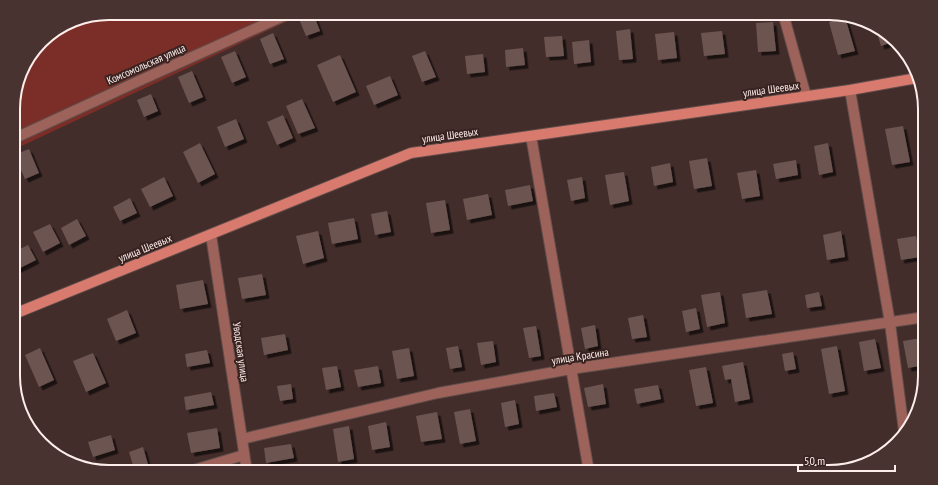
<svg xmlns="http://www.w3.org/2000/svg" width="938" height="485" viewBox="0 0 938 485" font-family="'PT Sans Narrow',sans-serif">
  <defs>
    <filter id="shadow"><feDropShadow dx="3.5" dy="3.5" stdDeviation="0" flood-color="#0009"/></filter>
  </defs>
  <rect width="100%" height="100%" fill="#422d2a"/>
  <!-- green -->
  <path fill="#7b2e27" d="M109,13H305L13,150V102L23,66L46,37L72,20Z"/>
  <!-- building -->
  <path fill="#6c5451" filter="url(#shadow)" d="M313,13L320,31L306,36L299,19Z
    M845,17L855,51L838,55L829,22Z
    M773,22L776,51L758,52L756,23Z
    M875,26L893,42L881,46Z
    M630,29L633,59L619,60L616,31Z
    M722,31L725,54L704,56L701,33Z
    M674,32L677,58L658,60L655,34Z
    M273,33L284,59L270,64L260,39Z
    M562,36L564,56L546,57L544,37Z
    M589,40L591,62L574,64L572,42Z
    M523,48L525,65L506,67L505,50Z
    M235,51L246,77L232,83L221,57Z
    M425,51L436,77L422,82L412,56Z
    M483,54L485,72L467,74L465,56Z
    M340,55L356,92L333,102L317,65Z
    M192,71L203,97L189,103L178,77Z
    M390,76L398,95L374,105L366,86Z
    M151,94L158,111L144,117L137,100Z
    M302,99L315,128L298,134L286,106Z
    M283,115L293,138L277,145L267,122Z
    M236,119L244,139L225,147L217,127Z
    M903,126L910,162L892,165L885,129Z
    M200,143L215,174L198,183L183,152Z
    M828,143L833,172L819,175L814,146Z
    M29,149L39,173L25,179L14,155Z
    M707,158L712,186L694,189L689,161Z
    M796,160L798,175L776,179L773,164Z
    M670,163L673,182L654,186L651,167Z
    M756,170L760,196L742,199L737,173Z
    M624,172L629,201L610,205L605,175Z
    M164,177L173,196L150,207L141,189Z
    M582,177L585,198L571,201L567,180Z
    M530,185L533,201L508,206L505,190Z
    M488,194L492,215L467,220L463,199Z
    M130,198L137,213L120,221L113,207Z
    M445,200L450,230L431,233L426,203Z
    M387,211L391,232L375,235L371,214Z
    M354,218L358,239L332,244L328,223Z
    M77,219L86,236L69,245L61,228Z
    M50,224L60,243L43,252L33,232Z
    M318,231L324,258L303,264L296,236Z
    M841,231L845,257L827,260L823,235Z
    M916,236L920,257L901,260L897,239Z
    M28,245L36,260L14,271V252Z
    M262,274L266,295L242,299L238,278Z
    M203,280L208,304L180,309L176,285Z
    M767,290L772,314L746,318L742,294Z
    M720,292L725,323L707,327L701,295Z
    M819,292L822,306L807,308L805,295Z
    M696,308L700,329L686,332L682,311Z
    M127,310L136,333L116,341L107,319Z
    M643,315L647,337L632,339L628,318Z
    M595,325L598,346L585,349L581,328Z
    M536,326L541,356L529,358L523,328Z
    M285,334L288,350L264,355L261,338Z
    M921,338L925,365L908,368L903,341Z
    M875,339L881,368L864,371L859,342Z
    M493,341L496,362L481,365L477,343Z
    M458,346L462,367L450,369L446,348Z
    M837,346L845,391L829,394L821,349Z
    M40,348L54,380L39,387L25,355Z
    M409,348L414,376L397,379L392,351Z
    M207,350L210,363L187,367L185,354Z
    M793,352L796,369L785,371L782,354Z
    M93,353L106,383L86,392L73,361Z
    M743,362L750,399L735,402L731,379L725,380L722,366Z
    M337,366L341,387L326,390L322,368Z
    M378,366L381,383L358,387L354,370Z
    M706,367L713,403L696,406L689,370Z
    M291,384L293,399L280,401L277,386Z
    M603,384L606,404L588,407L584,388Z
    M658,385L661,399L637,404L634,389Z
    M211,392L214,405L186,410L184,397Z
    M554,393L557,407L536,411L534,396Z
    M515,400L519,424L505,427L501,403Z
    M470,409L476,441L460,444L454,412Z
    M437,412L442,439L421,442L416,416Z
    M386,422L390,447L372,450L368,426Z
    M349,426L354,459L338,462L333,429Z
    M217,428L220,448L191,453L187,433Z
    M111,435L115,450L93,457L88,442Z
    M291,444L294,458L266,463L264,448Z
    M143,447L149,468L135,472L129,452Z"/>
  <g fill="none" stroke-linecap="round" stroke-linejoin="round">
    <!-- minor casing -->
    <g stroke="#604c49" stroke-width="12">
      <path id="minor" d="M783,13L806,96
        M850,90L890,323L904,431
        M531,136L589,472
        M13,139L141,80L290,13
        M211,235L247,472
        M242,439L438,393L571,369L925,317
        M187,472L244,455"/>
    </g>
    <!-- secondary casing -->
    <g stroke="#604c49" stroke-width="12">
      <path id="secondary" d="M14,314L411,153L850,90L917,78"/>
    </g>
    <!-- minor -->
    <use href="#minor" stroke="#9d625a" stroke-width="10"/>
    <!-- secondary -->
    <use href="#secondary" stroke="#d87a6e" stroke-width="10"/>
  </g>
  <g text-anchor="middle" stroke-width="4" stroke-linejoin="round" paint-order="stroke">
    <!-- street labels -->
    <g font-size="11" fill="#fdeeec" stroke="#382320">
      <text transform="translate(146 64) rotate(-24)" y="4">Комсомольская улица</text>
      <text transform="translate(771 89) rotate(-8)" y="4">улица Шеевых</text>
      <text transform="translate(450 135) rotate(-8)" y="4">улица Шеевых</text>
      <text transform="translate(145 248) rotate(-22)" y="4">улица Шеевых</text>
      <text transform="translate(241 352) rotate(82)" y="4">Уводская улица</text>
      <text transform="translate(580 356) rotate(-9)" y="4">улица Красина</text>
    </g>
  </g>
  <!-- crop -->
  <path d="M0 0H938V485H0ZM109 20H829A89 89 0 0 1 918 109V376A89 89 0 0 1 829 465H109A89 89 0 0 1 20 376V109A89 89 0 0 1 109 20Z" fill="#483330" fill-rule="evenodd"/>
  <path fill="none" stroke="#fdeeec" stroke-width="2" d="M109 20H829A89 89 0 0 1 918 109V376A89 89 0 0 1 829 465H109A89 89 0 0 1 20 376V109A89 89 0 0 1 109 20Z"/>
  <!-- scale -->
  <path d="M798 465v6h97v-6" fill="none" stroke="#fdeeec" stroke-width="2"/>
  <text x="804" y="465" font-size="12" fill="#fdeeec" stroke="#382320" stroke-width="3" paint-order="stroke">50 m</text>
</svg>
